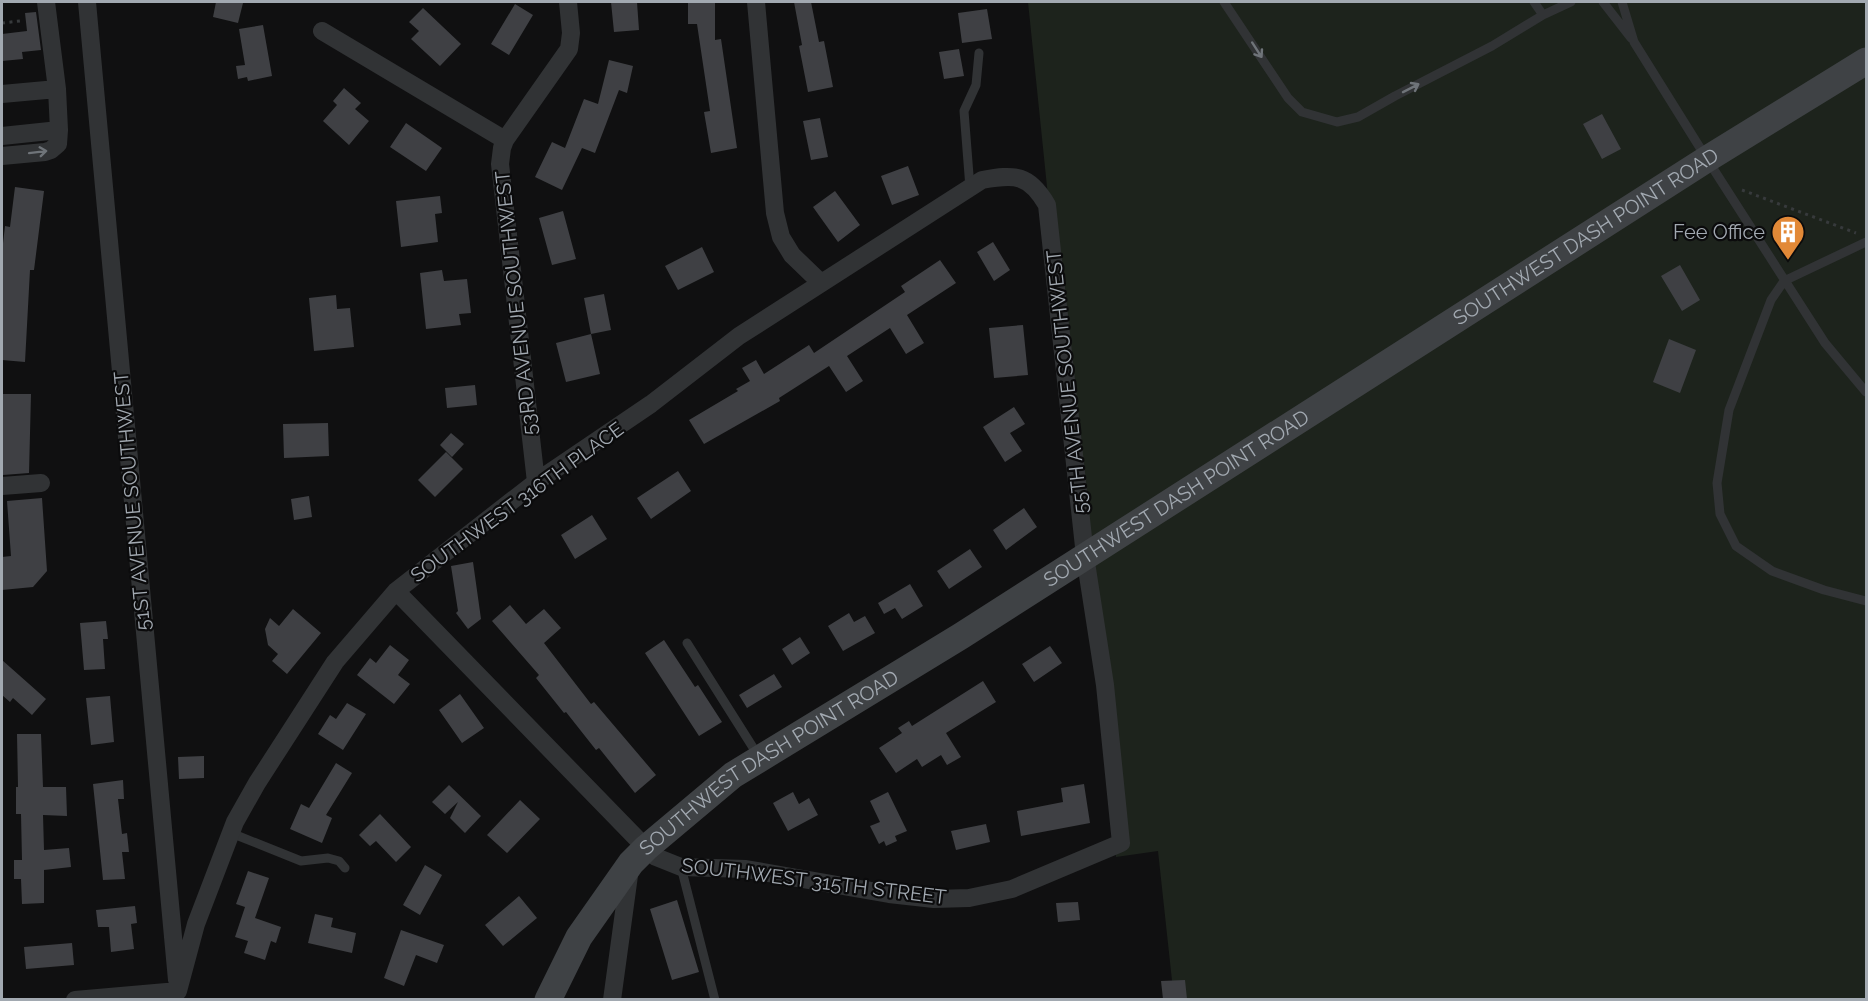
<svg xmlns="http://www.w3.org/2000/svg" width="1868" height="1001" viewBox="0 0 1868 1001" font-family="Raleway,sans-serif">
  <rect width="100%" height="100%" fill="#101011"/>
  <!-- green -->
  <path fill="#1d231c" d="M1028,2H1866V999H1174L1158,851L1116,857Z"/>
  <!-- building -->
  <path fill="#3f4044" d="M216,2L243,3L238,23L213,17Z
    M611,2H637L639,30L614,32Z
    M688,2H715V40L721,39L737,148L711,153L704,112L710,111L697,24H688Z
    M794,2H811L819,42L824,41L833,87L808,92L799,46L802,45Z
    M515,4L533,15L509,55L491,44Z
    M423,8L461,44L440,66L411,39L419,31L409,22Z
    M987,9L992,39L962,43L958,13Z
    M36,12L41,50L22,52L23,59L2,61V34L27,31L25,13Z
    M263,25L272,76L248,81L247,77L238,79L236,66L245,65L239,29Z
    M959,49L964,76L944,79L939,52Z
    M609,60L633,66L627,93L619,90L595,153L582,148L562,190L535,177L552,142L565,148L584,99L598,104Z
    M344,88L361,103L355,109L369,121L349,145L323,121L337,105L333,101Z
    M1602,114L1621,149L1602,159L1583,124Z
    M820,118L828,157L811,160L803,121Z
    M406,123L442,148L426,171L390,147Z
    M908,166L919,195L892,205L881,176Z
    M15,187L44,191L34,270H30L25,362L2,360V252L5,226L10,227Z
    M835,191L860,225L838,242L813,207Z
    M440,196L442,213L435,214L438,242L401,247L396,201Z
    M563,211L576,259L552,265L539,218Z
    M993,242L1010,270L994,281L977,252Z
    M702,247L714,272L678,290L665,266Z
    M940,260L956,283L907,315L924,343L906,354L890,328L847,356L863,381L846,392L829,366L779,398L780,401L704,444L689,420L738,391L736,389L750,381L742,368L756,360L764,374L809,345L814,353L905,292L901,286Z
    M1680,265L1700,300L1682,311L1661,276Z
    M442,270L444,281L467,279L471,313L459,314L461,325L426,329L420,273Z
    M604,294L611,330L591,334L584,298Z
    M336,295L337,309L350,308L354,347L314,351L309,298Z
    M1023,325L1028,375L994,378L989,328Z
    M591,334L600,374L566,382L556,343Z
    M1669,339L1696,350L1680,393L1653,382Z
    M475,385L477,405L447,408L445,388Z
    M2,394H31L29,473L3,475Z
    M1014,407L1025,424L1010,433L1022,451L1005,462L983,427Z
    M328,423L329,456L284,458L283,424Z
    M451,433L464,444L452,457L440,445Z
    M446,452L463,469L435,497L418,480Z
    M678,471L691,491L651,519L637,498Z
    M309,496L312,517L294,520L291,499Z
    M42,498L47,571L33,587L2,590V557L11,556L7,501Z
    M1024,508L1037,527L1006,550L993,530Z
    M592,515L607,539L575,559L561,535Z
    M970,549L982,567L949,589L937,571Z
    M473,562L481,619L468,629L456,613L458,611L451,566Z
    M910,584L923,606L902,619L895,608L884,614L878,603Z
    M510,605L526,624L544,609L561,628L544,643L591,704L594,702L656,775L635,793L599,748L596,750L566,712L564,713L536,678L539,675L492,621Z
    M293,609L321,633L287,674L272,661L278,654L268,645L265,629L270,618L279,626Z
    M849,613L854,622L865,616L875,633L843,651L828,626Z
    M106,621L108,639H103L105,669L84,670L80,623Z
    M800,637L810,653L792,665L782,649Z
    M664,640L695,687L698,685L722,722L699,736L645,653Z
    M390,645L409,660L398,675L410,684L394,704L357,675L370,658L376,663Z
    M1050,646L1062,663L1034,682L1022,664Z
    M2,660L46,699L32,715L13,698L10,702L2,695Z
    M774,674L782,687L747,708L739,695Z
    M983,681L996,702L946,733L961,757L947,765L941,755L922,767L917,759L896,773L879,748L902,733L898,728L909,721L912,726Z
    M460,694L484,728L462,743L439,710Z
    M110,696L114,742L91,745L86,698Z
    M347,703L366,714L343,750L318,734L330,715L336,719Z
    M17,734H41L43,787H66L67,816L43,815L44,850L69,848L71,867L44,870V903L22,904L21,879H14V860H22L21,814H16V787H18Z
    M204,756V778L179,779L178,757Z
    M336,763L352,773L326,815L332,818L322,843L290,829L301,804L309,808Z
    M123,780L124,799H118L122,834L127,833L129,852H122L125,879L103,880L93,784Z
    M1084,784L1090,823L1021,836L1017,811L1063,802L1061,788Z
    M449,785L481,816L465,833L450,818L458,802L445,814L432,802Z
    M793,792L799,804L809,798L818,815L788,831L773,803Z
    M888,792L907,831L895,836L897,841L886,846L884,841L879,844L870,826L880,822L870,801Z
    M520,800L540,819L507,853L487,835Z
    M380,814L411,847L396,862L376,841L370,846L359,835Z
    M986,824L990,842L956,850L951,831Z
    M425,865L442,875L420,915L403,905Z
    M248,871L269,878L255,918L281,927L276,943L271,941L265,960L244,953L248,941L235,937L245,907L236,904Z
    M519,896L537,918L503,946L485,925Z
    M677,900L699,972L672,980L650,909Z
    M1078,902L1080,920L1058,922L1056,903Z
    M135,906L137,923L131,924L134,949L111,952L109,927H98L96,910Z
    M315,914L333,918L331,927L356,933L352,953L308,943Z
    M401,930L444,945L437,963L416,955L404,986L384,978Z
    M72,943L74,965L26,969L24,947Z
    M1185,980L1187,999H1163L1161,981Z"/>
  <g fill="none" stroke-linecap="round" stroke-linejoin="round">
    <!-- path -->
    <path stroke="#373a3c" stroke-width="3" stroke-dasharray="3 4.5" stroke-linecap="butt" d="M2,23L20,21
      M1742,190L1856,233"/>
    <!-- service -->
    <path stroke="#313335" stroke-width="9" d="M1224,2L1288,98L1302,112L1337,122L1358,117L1395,96L1492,46L1543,15L1571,2
      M1534,2L1543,15
      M1603,2L1631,38
      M1622,2L1634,42L1707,159L1825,343L1866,392
      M970,188L964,111L976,85L979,53
      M1866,242L1784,281L1771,300L1729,410L1717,483L1720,514L1736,546L1772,571L1824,590L1866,601
      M687,643L759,757
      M231,833L301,861L328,858L339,861L345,868
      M681,867L715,1000"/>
    <!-- minor -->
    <path stroke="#313335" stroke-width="18" d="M87,2L177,980
      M756,2L775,213L781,237L792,255L820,282
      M322,31L505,140
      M2,94L57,89
      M2,136L59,130
      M2,156L45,152L51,150L58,144L59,130L57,89L46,2
      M536,482L500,164L502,148L505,140L569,49L571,33L568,2
      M2,486L41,483
      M75,1000L178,991L196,924L235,822L257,783L335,662L396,591L536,482L651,404L739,336L982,180C1015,174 1029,174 1047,205L1085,556L1105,685L1121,843L1012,889L969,898L934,899L889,894L746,869L681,867L656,857L646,848L396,591
      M612,1000L630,868"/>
    <!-- secondary -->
    <path stroke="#3f4245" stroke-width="27" id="s1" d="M548,1000L579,937L631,863L646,848L733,775L961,636L1707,159L1866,61"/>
  </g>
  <!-- one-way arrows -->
  <defs><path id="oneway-shaft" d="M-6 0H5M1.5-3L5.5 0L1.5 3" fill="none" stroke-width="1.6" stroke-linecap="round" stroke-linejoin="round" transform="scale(1.5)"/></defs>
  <g stroke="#6f7479">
    <use href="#oneway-shaft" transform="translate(1257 50) rotate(57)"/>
    <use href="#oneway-shaft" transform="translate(1411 88) rotate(-27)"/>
    <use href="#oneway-shaft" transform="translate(38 152) rotate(-7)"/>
  </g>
  <!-- icons -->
  <defs>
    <g id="building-pin" transform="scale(1.725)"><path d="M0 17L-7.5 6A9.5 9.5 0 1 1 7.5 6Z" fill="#e28937" stroke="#0b0b0c"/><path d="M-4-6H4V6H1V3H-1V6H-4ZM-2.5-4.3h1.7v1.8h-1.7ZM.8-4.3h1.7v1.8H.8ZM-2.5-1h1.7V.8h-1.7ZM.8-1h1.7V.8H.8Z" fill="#fff"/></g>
  </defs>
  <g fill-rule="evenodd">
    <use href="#building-pin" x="1788" y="232"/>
  </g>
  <g text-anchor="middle" stroke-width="4.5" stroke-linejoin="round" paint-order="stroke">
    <!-- poi labels -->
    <g font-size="20" fill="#a2a9b1" stroke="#0b0b0c" text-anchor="end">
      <text x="1765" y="239">Fee Office</text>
    </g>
    <!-- street labels -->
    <g font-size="20" fill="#a2a9b1" stroke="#0b0b0c">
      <text dy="7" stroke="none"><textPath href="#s1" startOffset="1304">SOUTHWEST DASH POINT ROAD</textPath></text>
      <text transform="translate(516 303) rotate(-96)" y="7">53RD AVENUE SOUTHWEST</text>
      <text transform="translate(1067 382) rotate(-96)" y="7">55TH AVENUE SOUTHWEST</text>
      <text dy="7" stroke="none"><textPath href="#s1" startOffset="818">SOUTHWEST DASH POINT ROAD</textPath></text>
      <text transform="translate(132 501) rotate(-95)" y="7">51ST AVENUE SOUTHWEST</text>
      <text transform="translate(517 502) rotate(-36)" y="7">SOUTHWEST 316TH PLACE</text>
      <text dy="7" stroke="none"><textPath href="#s1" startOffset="332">SOUTHWEST DASH POINT ROAD</textPath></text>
      <text transform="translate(814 881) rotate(7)" y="7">SOUTHWEST 315TH STREET</text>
    </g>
  </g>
  <!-- border -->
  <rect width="1868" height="1001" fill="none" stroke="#a2a9b1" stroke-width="6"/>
</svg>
